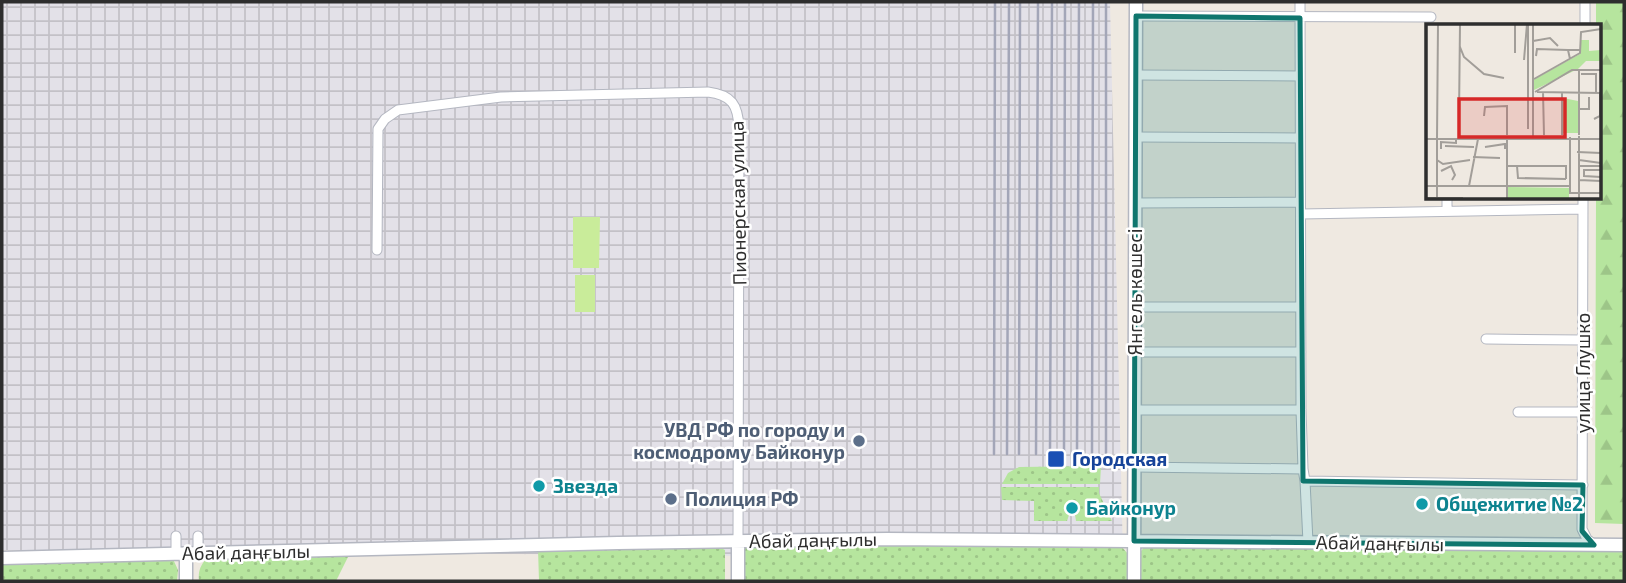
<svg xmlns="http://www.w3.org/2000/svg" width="1626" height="583" viewBox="0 0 1626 583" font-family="'Exo 2',sans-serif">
  <defs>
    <pattern id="industrial-grid" width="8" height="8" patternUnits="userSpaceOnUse" patternTransform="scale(1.75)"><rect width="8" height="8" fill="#e3e1e8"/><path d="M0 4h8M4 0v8" fill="none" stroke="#c3c1c7"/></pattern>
    <pattern id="forest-firs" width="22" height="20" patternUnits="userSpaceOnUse" patternTransform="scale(1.75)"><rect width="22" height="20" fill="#b6e59e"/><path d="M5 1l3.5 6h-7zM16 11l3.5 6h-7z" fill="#9dc588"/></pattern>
    <pattern id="park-dots" width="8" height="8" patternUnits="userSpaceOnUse" patternTransform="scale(1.75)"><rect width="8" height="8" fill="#b6e59e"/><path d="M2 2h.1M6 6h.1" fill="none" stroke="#9dc588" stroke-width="1.8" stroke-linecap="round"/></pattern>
  </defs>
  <rect width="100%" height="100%" fill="#efe9e1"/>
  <!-- industrial -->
  <path fill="url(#industrial-grid)" d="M2,2H1110L1123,559L2,550Z"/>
  <!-- forest -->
  <path fill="url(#forest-firs)" d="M1596,2H1624V524L1595,523L1596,198H1600V26H1596Z"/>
  <!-- park -->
  <path fill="url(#park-dots)" d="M1101,466L1100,484H1002L1008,473L1019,467Z
    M1001,487H1099V493L1112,521H1076L1075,515L1078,512L1079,507L1076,502H1067L1064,507L1065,512L1069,515L1067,521H1034V501L1002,500Z
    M750,544L1122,547L1128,554V581H743V550Z
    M1146,545L1624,549V581H1140L1141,551Z
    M719,547L725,550V581H539L538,549Z
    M350,553L336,581H199C198,572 200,566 206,559Z
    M173,559L178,570L177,581H2V564Z"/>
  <!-- pitch -->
  <path fill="#c9ec9a" d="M573,217H600L599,268H573Z
    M575,275H595V312H575Z"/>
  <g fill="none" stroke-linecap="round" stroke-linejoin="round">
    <!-- street casing -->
    <g stroke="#b4b7c1" stroke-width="11">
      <path id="street" d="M1300,2L1301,410L1303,469L1305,481L1308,542
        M1136,16L1431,17
        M1585,26V2
        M1136,75L1300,76
        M1136,137L1300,138
        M1583,198L1582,529L1587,539L1594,545
        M1135,203L1300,202
        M1447,211V198
        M1301,214L1583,209
        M377,250L378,129L385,119L398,110L501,97L708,92C732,95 738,105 739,128L738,542
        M1135,307H1300
        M1486,339L1583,340
        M1135,352H1301
        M1135,410H1301
        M1518,412H1582
        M1134,467L1303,469
        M1305,481L1583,485
        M176,536V554
        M198,536V553"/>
    </g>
    <!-- secondary casing -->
    <g stroke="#b4b7c1" stroke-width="15">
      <path id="secondary" d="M2,558L618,543L887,539L1624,545
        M186,581V554
        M738,581V542
        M1134,581L1136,2"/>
    </g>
    <!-- street -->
    <use href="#street" stroke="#fff" stroke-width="9"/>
    <!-- secondary -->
    <use href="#secondary" stroke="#fff" stroke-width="12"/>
    <!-- rail -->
    <path stroke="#a3a6b8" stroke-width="2.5" d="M1106,2V453
      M1050,453L1052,2
      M1064,453L1065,2
      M1077,453L1079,2
      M1092,453L1093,2
      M994,454L995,2
      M1007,454L1009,2
      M1019,454L1020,2
      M1036,454L1038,2"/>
  </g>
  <!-- marked area -->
  <path fill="#0f766e" fill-opacity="0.2" stroke="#0f766e" stroke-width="5" stroke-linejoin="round" d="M1136,16L1300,18L1303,481L1583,485L1582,531L1594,545L1134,541Z"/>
  <!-- markers -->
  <g fill="#5c6f8a" stroke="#fff" stroke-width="2.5">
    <circle cx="859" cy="441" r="7"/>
    <circle cx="671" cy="499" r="7"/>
  </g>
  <rect fill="#1a4fb4" stroke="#fff" stroke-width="2.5" x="1047" y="450" width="18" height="18" rx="3.5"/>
  <g fill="#0f9aa8" stroke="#fff" stroke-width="2.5">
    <circle cx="539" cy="486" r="7"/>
    <circle cx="1422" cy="504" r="7"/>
    <circle cx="1072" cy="508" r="7"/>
  </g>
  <g text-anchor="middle" stroke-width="5" stroke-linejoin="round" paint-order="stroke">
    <!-- street labels -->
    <g font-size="19" fill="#2e2e2e" stroke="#fff">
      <text transform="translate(738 203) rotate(-91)" y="7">Пионерская улица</text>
      <text transform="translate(1135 292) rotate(-90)" y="7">Янгель көшесі</text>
      <text transform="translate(1583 373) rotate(-90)" y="7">улица Глушко</text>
      <text transform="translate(813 540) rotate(-1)" y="7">Абай даңғылы</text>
      <text transform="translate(1380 543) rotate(1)" y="7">Абай даңғылы</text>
      <text transform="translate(246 552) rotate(-1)" y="7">Абай даңғылы</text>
    </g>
    <!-- service labels -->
    <g font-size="19" font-weight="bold" fill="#4e5e75" stroke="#fff" text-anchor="end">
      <text x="845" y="437">УВД РФ по городу и<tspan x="845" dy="22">космодрому Байконур</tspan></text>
      <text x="685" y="506" text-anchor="start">Полиция РФ</text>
    </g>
    <!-- transit labels -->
    <g font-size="19" font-weight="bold" fill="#164399" stroke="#fff" text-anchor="start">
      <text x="1072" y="466">Городская</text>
    </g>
    <!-- culture labels -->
    <g font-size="19" font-weight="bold" fill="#0d838f" stroke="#fff" text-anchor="start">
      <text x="553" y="493">Звезда</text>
      <text x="1436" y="511">Общежитие №2</text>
      <text x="1086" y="515">Байконур</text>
    </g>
  </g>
  <!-- overview -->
  <g transform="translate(1426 24)">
    <rect width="175" height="175" fill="#efe9e1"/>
    <path d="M155,16H163V27L175,26V37H160L152,45L108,66L107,56L154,30ZM137,74L152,77V109H137Z" fill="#b6e59e"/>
    <path d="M154,31L153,39L109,63V57ZM82,163L143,164V174L82,175Z" fill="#b6e59e"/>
    <path fill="none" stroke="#a29e99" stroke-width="2" d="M102,0V105M107,17L124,14L132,22M34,23L38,33L58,50L78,54M89,29V0M110,32L111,25L142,26M144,35L142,26H155M98,36L101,0M153,46V111M155,50H170V69M108,55L154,29L155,8L175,5M109,68L146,46H175M111,68L175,69M117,68L118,111M136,69V111M153,85H163V73M33,92L34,0M58,92L59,83L81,82V111M168,95L174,92V69M144,113V169H153V112M11,114L12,0M107,114V0M0,115H175M19,122L48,123M59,123L79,120V125M15,125V118L30,119V114M151,128L175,129M47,133L74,134M11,136L17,140L44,136M153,136L175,139M81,142H140V155M91,142L92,154L140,155M153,142H175M175,146H158V152L175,153M15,147L25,142L29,151L26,156M153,156L175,157M0,162H144M43,162L52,115M0,174H37M11,175V114M81,175V115M153,175V169H175"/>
    <path fill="#d62828" fill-opacity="0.15" stroke="#d62828" stroke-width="3.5" d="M33,75H139V113H33Z"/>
    <rect width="175" height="175" fill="none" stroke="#2e2e2e" stroke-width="3.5"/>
  </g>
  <!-- border -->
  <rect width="1626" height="583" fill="none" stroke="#2e2e2e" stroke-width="7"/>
</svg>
